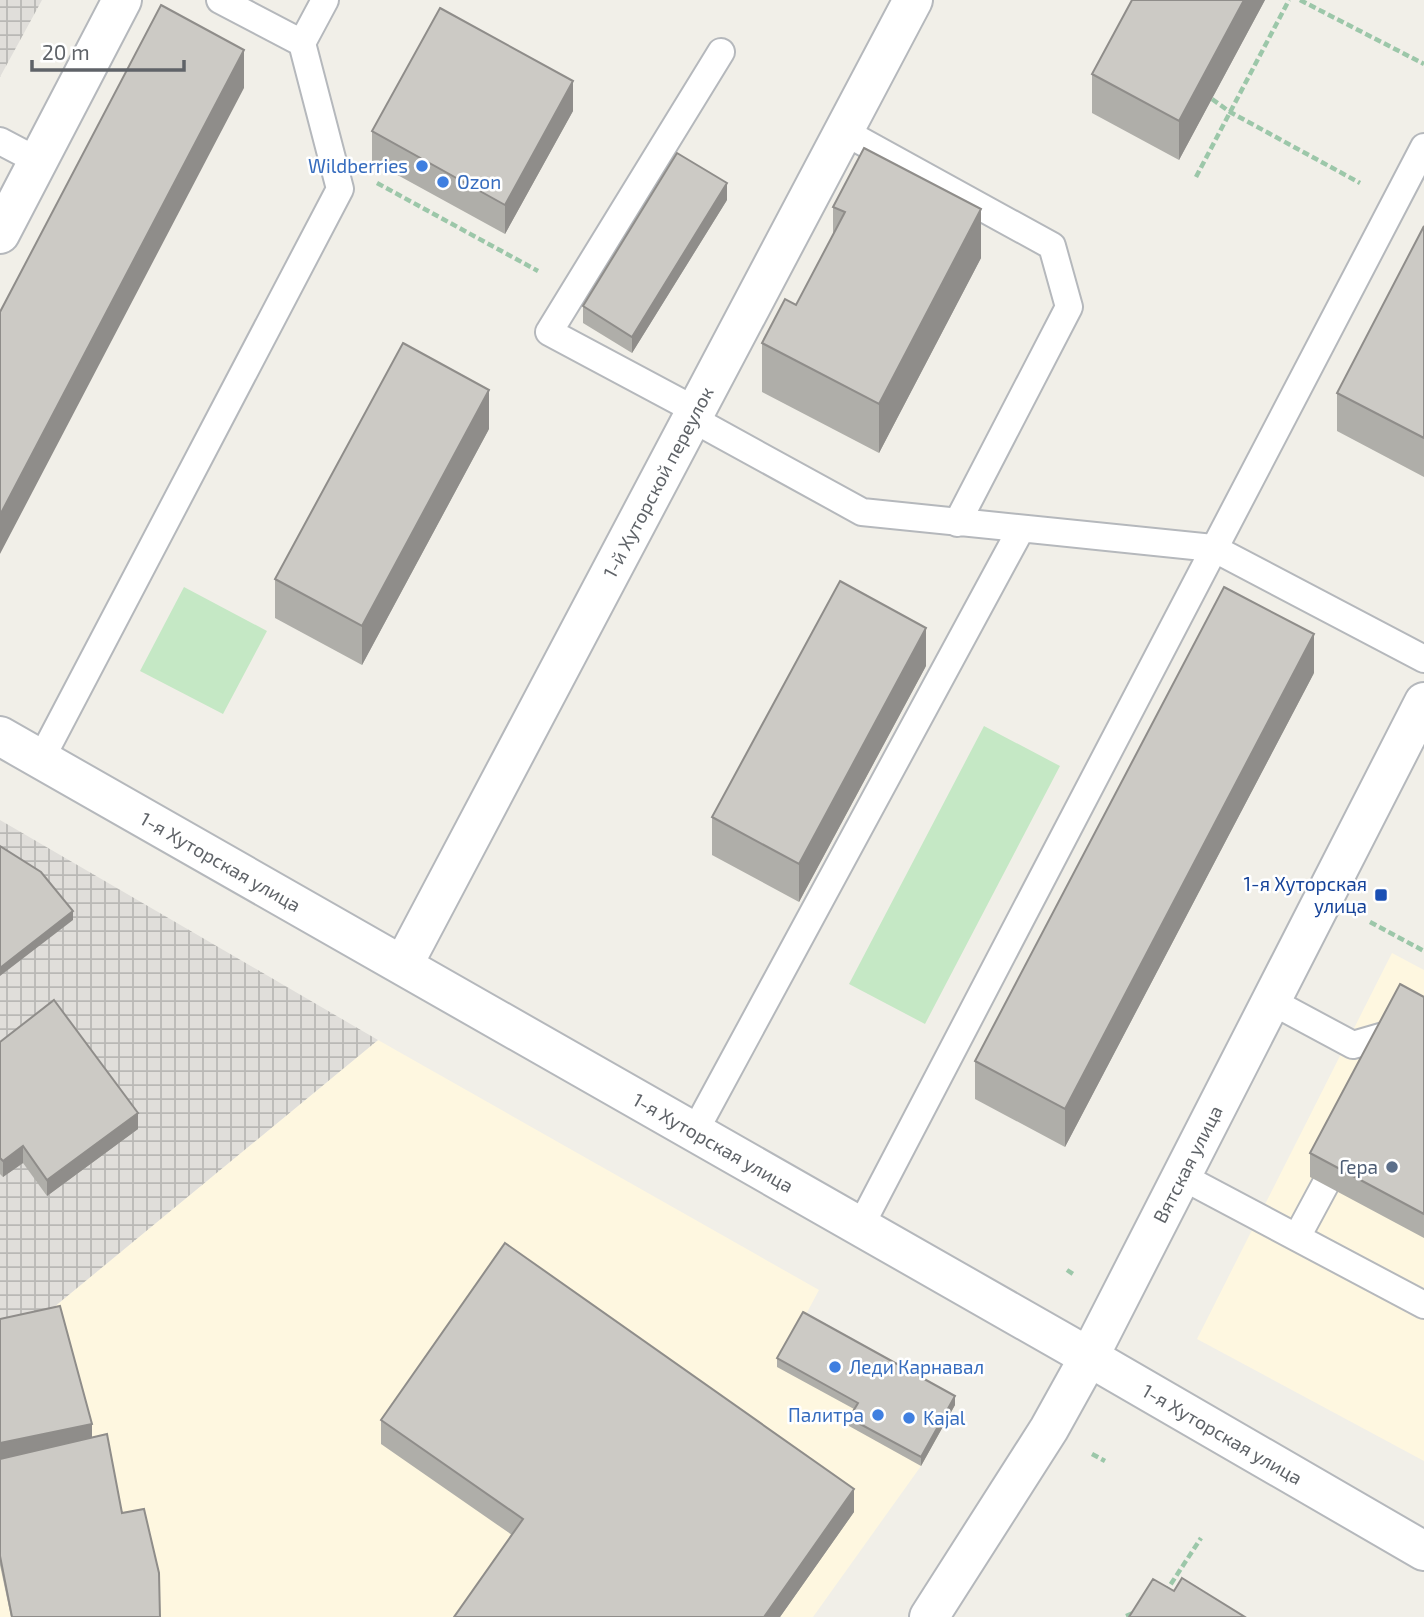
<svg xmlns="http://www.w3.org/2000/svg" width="1424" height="1617" viewBox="0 0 1424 1617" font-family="'Exo 2',sans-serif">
  <defs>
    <pattern id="industrial-grid" width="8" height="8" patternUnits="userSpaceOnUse" patternTransform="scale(1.75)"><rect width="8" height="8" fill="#e0deda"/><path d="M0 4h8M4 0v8" fill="none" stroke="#b9b8b5"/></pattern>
  </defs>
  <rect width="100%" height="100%" fill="#f1efe8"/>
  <!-- commercial -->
  <path fill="#fef7e0" d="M1392,953L1424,970V1461L1197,1339Z
    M378,1040L819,1290L803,1320L955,1405L921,1466L813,1617H0V1322L54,1307Z"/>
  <!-- industrial -->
  <path fill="url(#industrial-grid)" d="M0,0H42L0,77Z
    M0,820L378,1040L54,1307L0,1322Z"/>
  <!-- green -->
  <path fill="#c5e8c5" d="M184,587L267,631L223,714L140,671Z
    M984,726L1060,766L925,1024L849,984Z"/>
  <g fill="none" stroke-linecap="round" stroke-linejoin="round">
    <!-- service casing -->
    <g stroke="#b5b8bc" stroke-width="30">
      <path id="service" d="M220,0L302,43
        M843,131L1052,246L1069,307L957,523
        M0,141L38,161
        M695,410L549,332L721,52
        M691,418L862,512L1213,548L1424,659
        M41,759L340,189L302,43L325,0
        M1271,1001L1353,1045L1384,1036
        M695,1131L1021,529
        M1181,1176L1424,1305
        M860,1227L1424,147
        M1297,1237L1325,1185"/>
    </g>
    <!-- minor casing -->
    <g stroke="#b5b8bc" stroke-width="42">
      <g id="minor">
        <path d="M0,234L122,0"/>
        <path id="s1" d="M0,736L1089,1357"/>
        <path id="s2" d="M403,965L913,0"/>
      </g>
    </g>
    <!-- tertiary casing -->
    <g stroke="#b5b8bc" stroke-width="42">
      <g id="tertiary">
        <path id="s3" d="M1089,1357L1424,1551"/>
        <path id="s4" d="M929,1617L1049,1429L1089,1357L1424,702"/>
      </g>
    </g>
    <!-- path -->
    <path stroke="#9cc7a9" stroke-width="4.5" stroke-dasharray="7 3.5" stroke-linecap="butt" d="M1300,0L1424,64
      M1212,99L1230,112L1360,183
      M1196,177L1289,0
      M377,183L538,271
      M1370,922L1424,951
      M1067,1270L1073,1274
      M1092,1454L1105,1461
      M1165,1593L1201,1538
      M1126,1616L1136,1612"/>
    <!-- service -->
    <use href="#service" stroke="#fff" stroke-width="26"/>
    <!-- minor -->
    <use href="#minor" stroke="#fff" stroke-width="38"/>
    <!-- tertiary -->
    <use href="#tertiary" stroke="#fff" stroke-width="38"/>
  </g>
  <!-- wall -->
  <path fill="#afaea9" d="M1132,0H1265L1179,160L1092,113V74Z
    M573,111L505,234L372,161V131Z
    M727,200L632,353L583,323V306Z
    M833,207L981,258L879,453L762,392V343L796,305L833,234Z
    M1424,226V477L1337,431V393Z
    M489,429L362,665L275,618V579Z
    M926,666L799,902L712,855V817Z
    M1314,673L1065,1147L975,1099V1061Z
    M1424,997V1238L1310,1177V1153Z
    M0,1042L138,1129L47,1196L23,1163L3,1177L0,1174Z
    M0,1319L92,1438L122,1513L160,1617H11L0,1565Z
    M777,1358L955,1405L921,1466L849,1426V1418L854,1409L777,1367Z
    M381,1420L854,1512L780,1617H454L512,1535L381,1444Z"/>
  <!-- shaded-wall -->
  <path fill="#8f8d8a" d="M1244,0H1265L1179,160V121Z
    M244,50V88L0,554V515Z
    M573,81V111L505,234V205Z
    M727,183V200L632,353V337Z
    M981,209V258L879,453V404Z
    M489,390V429L362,665V626Z
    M926,628V666L799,902V864Z
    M1314,634V673L1065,1147V1109Z
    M73,911V920L0,976V968Z
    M138,1113V1129L47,1196V1180Z
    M23,1146V1163L3,1177V1161Z
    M955,1396V1405L921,1466V1457Z
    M92,1424V1440L0,1459V1443Z
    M854,1489V1512L780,1617H764Z"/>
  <!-- building -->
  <path fill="#cccac5" stroke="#8f8d8a" stroke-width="2" d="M1132,0H1244L1179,121L1092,74Z
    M161,5L244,50L0,515V312Z
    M440,8L573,81L505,205L372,131Z
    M864,148L981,209L879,404L762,343L785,299L796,305L845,212L833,207Z
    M677,153L727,183L632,337L583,306Z
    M1424,226V438L1337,393Z
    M403,343L489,390L362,626L275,579Z
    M840,581L926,628L799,864L712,817Z
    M1224,587L1314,634L1065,1109L975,1061Z
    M0,846L41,872L73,911L0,968Z
    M1400,984L1424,997V1214L1310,1153Z
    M54,1000L138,1113L47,1180L23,1146L3,1161L0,1158V1042Z
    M505,1243L854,1489L764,1617H454L523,1519L381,1420Z
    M60,1306L92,1424L0,1443V1319Z
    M803,1312L955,1396L921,1457L849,1418L858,1403L777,1358Z
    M107,1434L122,1513L144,1509L159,1573L160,1617H12L0,1556V1459Z
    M1182,1578L1245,1617H1129L1153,1579L1174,1591Z"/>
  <!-- markers -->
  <g fill="#3f7fe0" stroke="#fff" stroke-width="2.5">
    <circle cx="422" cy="166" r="7"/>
    <circle cx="443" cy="182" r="7"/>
    <circle cx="835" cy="1367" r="7"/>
    <circle cx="878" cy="1415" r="7"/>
    <circle cx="909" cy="1418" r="7"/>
  </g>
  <rect fill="#1a4fb4" stroke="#fff" stroke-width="2.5" x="1374" y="888" width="14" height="14" rx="3.5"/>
  <circle fill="#5c6f8a" stroke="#fff" stroke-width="2.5" cx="1392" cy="1167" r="7"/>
  <g text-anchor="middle" stroke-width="5" stroke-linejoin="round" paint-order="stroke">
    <!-- shop labels -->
    <g font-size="19" fill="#366cbe" stroke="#fff" text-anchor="start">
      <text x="408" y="173" text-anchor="end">Wildberries</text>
      <text x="457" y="189">Ozon</text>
      <text x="849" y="1374">Леди Карнавал</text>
      <text x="864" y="1422" text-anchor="end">Палитра</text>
      <text x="923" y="1425">Kajal</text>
    </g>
    <!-- street labels -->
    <g font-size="19" fill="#5f6368" stroke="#fff">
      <text dy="7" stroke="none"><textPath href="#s2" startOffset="546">1-й Хуторской переулок</textPath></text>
      <text dy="7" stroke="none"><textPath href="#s1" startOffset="254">1-я Хуторская улица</textPath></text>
      <text dy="7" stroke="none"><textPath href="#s1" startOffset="821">1-я Хуторская улица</textPath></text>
      <text dy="7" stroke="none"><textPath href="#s4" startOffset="522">Вятская улица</textPath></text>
      <text dy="7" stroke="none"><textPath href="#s3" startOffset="154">1-я Хуторская улица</textPath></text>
    </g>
    <!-- transit labels -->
    <g font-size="19" fill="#164399" stroke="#fff" text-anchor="end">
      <text x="1367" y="891">1-я Хуторская<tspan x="1367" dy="22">улица</tspan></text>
    </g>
    <!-- service labels -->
    <g font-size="19" fill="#4e5e75" stroke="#fff" text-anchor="end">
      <text x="1378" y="1174">Гера</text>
    </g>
  </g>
  <!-- scale -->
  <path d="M32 60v10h152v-10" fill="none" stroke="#5f6368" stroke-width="3.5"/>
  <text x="42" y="60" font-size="21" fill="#5f6368" stroke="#ffffff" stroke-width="5" paint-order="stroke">20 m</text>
</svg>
